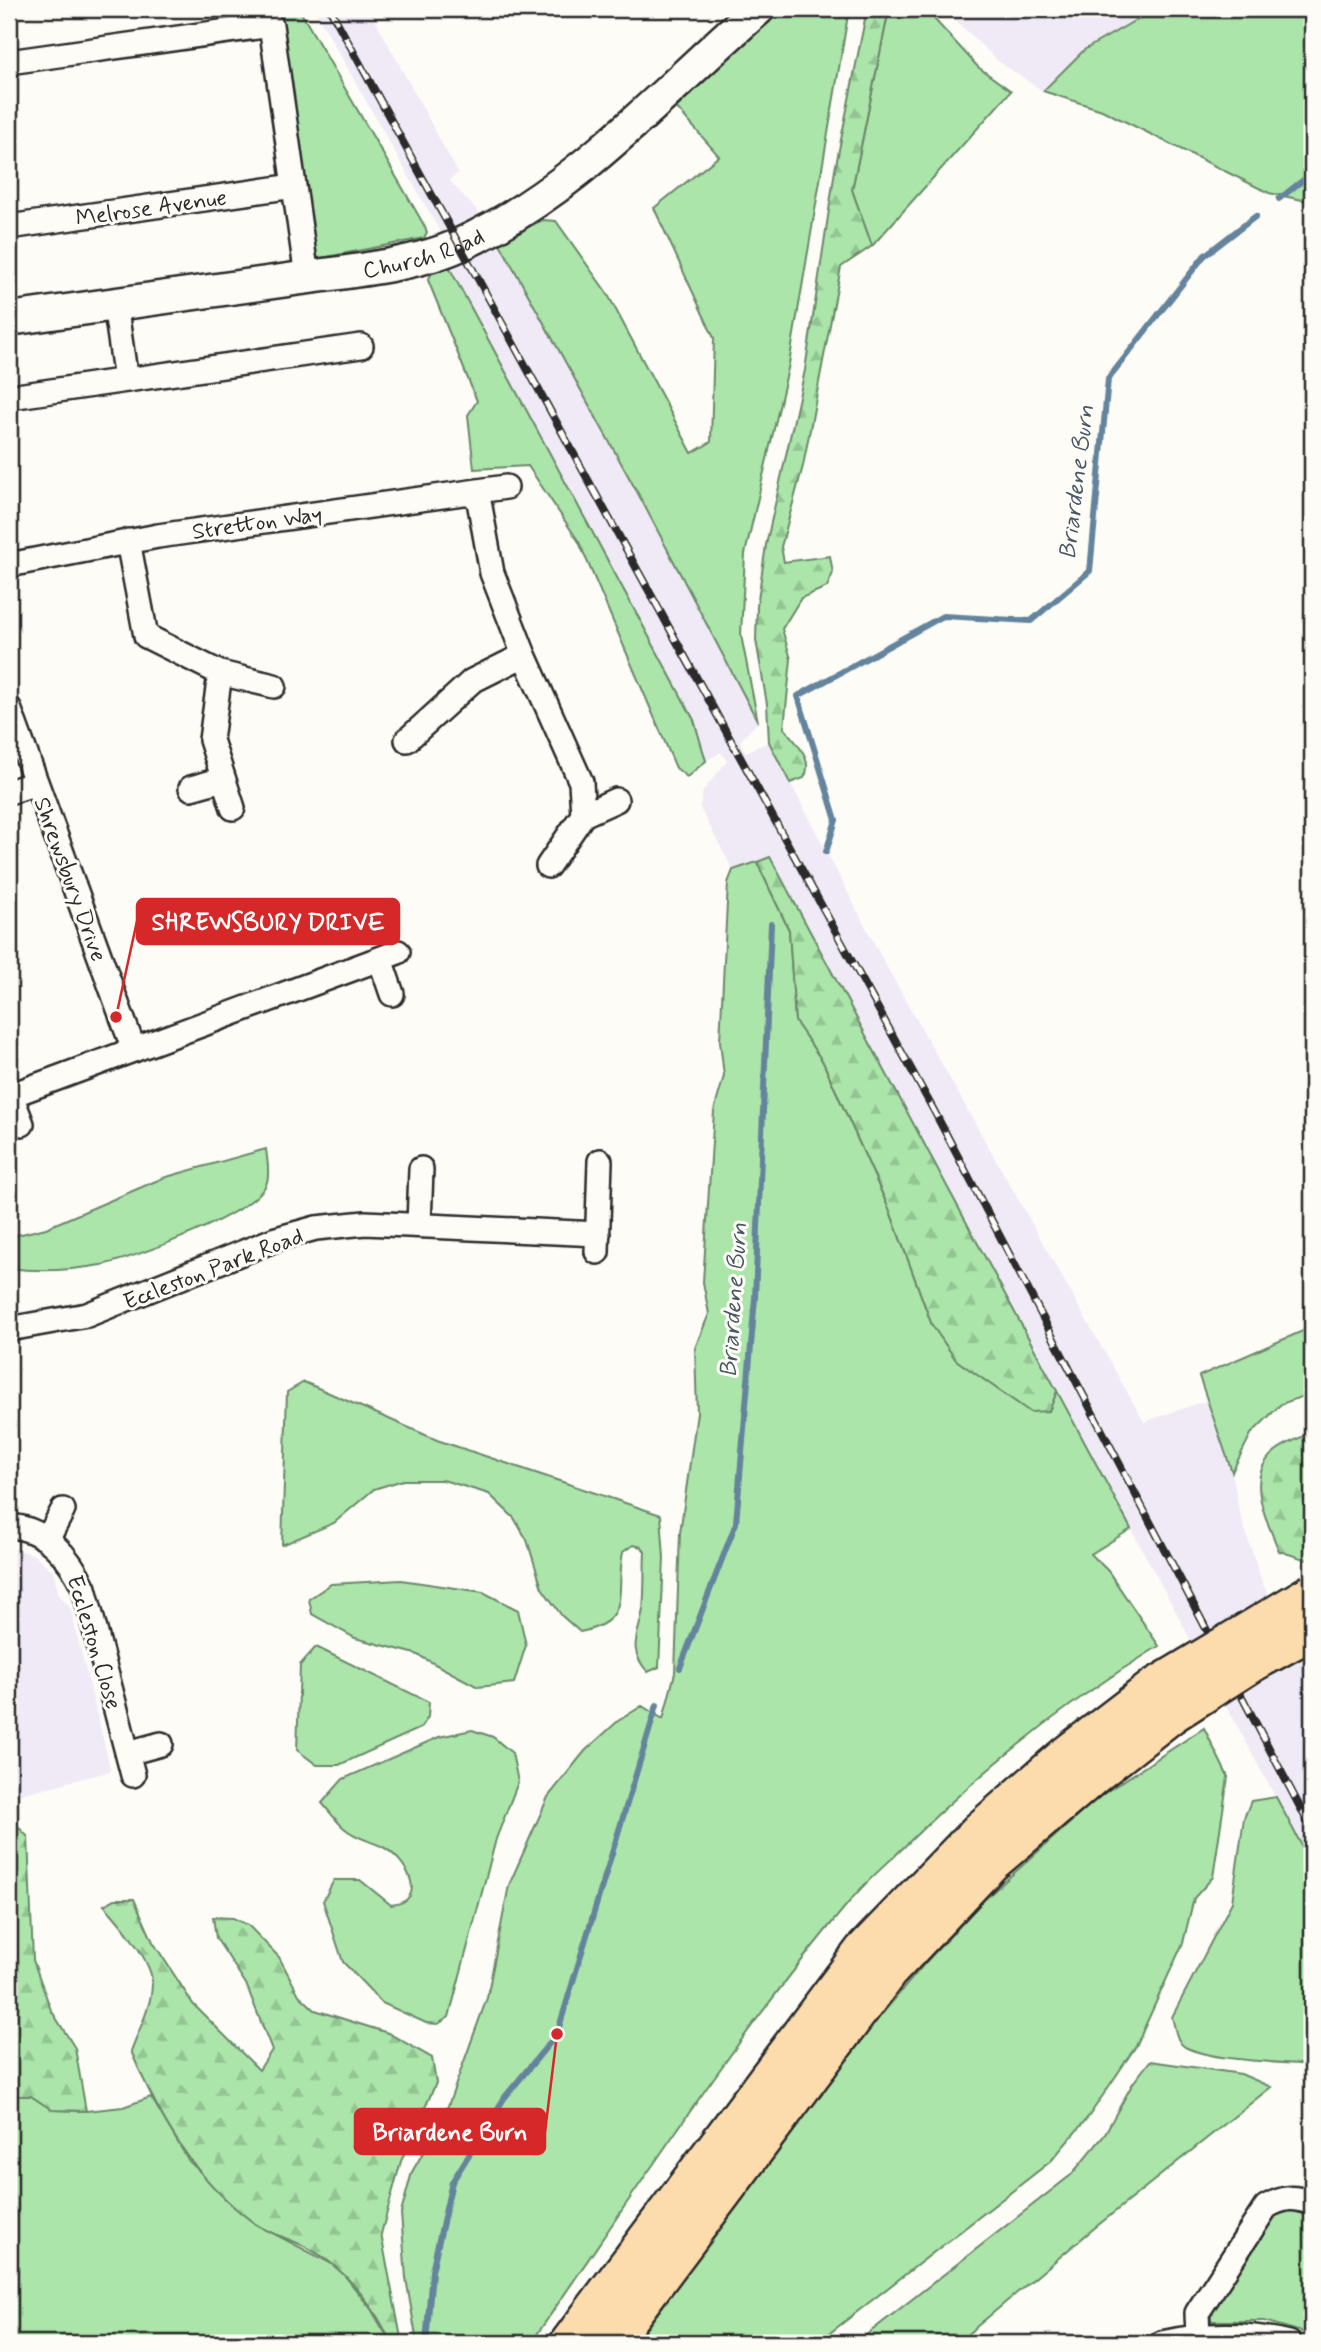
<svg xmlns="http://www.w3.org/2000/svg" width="1321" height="2352" viewBox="0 0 1321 2352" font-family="Mynerve,sans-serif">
  <defs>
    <pattern id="forest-firs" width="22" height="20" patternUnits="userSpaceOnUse" patternTransform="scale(1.75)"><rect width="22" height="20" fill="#abe5aa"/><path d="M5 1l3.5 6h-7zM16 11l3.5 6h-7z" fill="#93c592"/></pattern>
  </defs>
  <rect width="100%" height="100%" fill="#fdfcf7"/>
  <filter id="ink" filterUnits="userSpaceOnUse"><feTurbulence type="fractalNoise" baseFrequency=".0143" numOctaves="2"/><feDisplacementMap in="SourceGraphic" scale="14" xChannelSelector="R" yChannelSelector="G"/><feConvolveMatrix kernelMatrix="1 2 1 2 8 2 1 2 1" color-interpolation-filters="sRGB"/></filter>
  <g filter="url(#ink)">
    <!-- built -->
    <path fill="#efeaf5" d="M314,9H369L458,173L449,180L480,214L441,233Z
      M944,9H1155L1084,50L1043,91L998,61Z
      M498,240L641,499L758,722L740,741L745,752L769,742L885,964L1144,1422L1208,1400L1232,1472L1239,1511L1262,1583L1312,1673V1865L770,857L733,870L700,808L703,791L727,761L721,752L706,761L694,720L449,267Z
      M9,1547L34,1555L53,1571L59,1595L70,1607L111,1771L9,1797Z"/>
    <!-- grass -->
    <path fill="#abe5aa" stroke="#6b886a" stroke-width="2" d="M272,9H299L424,225L427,232L424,238L316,259L281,21Z
      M781,9H849L789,364L745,554L741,635L758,722L641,499L498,240L543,220L556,221L607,293L692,453L711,442L714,338L654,208L719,156L676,107Z
      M889,9H925L978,67L1011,91L872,246L852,190Z
      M1155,9H1312V202L1269,193L1102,110L1043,91L1084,50Z
      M449,267L694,720L706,761L687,777L676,768L579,542L528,466L474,469L468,415L477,401L428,280L433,271Z
      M757,862L789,930L795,1021L823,1062L890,1211L932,1325L1049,1411L1057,1391L1131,1529L1091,1554L1108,1571L1159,1646C1067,1702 982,1770 906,1845C887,1864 866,1881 850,1901C733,2040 634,2194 531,2343H417L406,2278L401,2213L412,2172L445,2114L487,1998L509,1885L548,1797L585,1751L618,1721L642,1706L663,1719L675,1673L680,1533L697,1413L695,1348L709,1314L703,1282L714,1111L724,1076L720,1041L728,883L733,870Z
      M266,1149C267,1159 270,1172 267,1182C258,1213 132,1259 101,1265C72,1270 38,1272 9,1268V1237L46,1228L163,1178Z
      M1312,1327V1393L1281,1404L1251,1434L1232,1472L1199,1376Z
      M304,1382L437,1440L661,1515L664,1558L659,1667L648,1672C626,1648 639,1636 643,1609C645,1591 644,1571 645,1552L642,1547L633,1545L623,1552C615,1593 633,1621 580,1632L562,1616L542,1588L527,1540L514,1518L489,1494L443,1480H403L374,1489L334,1523L282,1545L287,1392Z
      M401,1580L483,1592L518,1610L526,1645L514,1683L478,1687L416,1654L355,1638L312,1614L309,1599L331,1584Z
      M316,1647L429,1702L428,1717L421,1728L339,1765H317L297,1750L300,1665Z
      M1204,1728L1228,1777L1213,1877L1194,1898L1183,1943L1136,2046L1089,2116L1051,2161L817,2343H636L824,2083L925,1963L985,1899L1100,1796Z
      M472,1730L493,1737L512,1753L518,1782L496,1839L449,2017L438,2024L426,2023L382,2003L343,1962L323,1901L334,1880H360L391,1905C431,1901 405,1858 383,1847C369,1840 357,1839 344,1828C336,1821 329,1811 322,1803L343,1779L439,1737Z
      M1276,1797L1312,1865V2065C1281,2062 1212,2061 1185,2047C1176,2042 1175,2027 1172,2017L1232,1902L1244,1818L1251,1801Z
      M1150,2061L1241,2074L1271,2087L1092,2230L957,2343H856L1071,2175L1103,2137L1133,2083Z
      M9,2096H31L53,2110L86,2111L123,2107L151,2097L189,2161L255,2224L338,2267L371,2309L391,2343H9Z
      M1283,2208L1312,2216V2335L1264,2321H1212L1207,2309L1273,2212Z"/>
    <!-- forest -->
    <path fill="url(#forest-firs)" stroke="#6b886a" stroke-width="2" d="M867,9H889L852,190L872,246L841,267L803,466L781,547L784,562L830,556L833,573L827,587L801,598L782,629L791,659L784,728C795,742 815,759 804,778L790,783L769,742L767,704L756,640L757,606L766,545L805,370L835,170Z
      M770,857L1057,1391L1049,1411L1030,1412L956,1360L932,1325L890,1211L823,1062L795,1021L789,930L757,862Z
      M1312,1432V1556L1307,1560L1279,1551C1267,1520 1242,1475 1277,1450C1288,1442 1301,1438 1312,1432Z
      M9,1817L28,1837L33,1960L51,2010L75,2048L86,2111L52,2110L31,2096H9Z
      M115,1899H134L153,1942L193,2004L259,2070L272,2050L246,1984L216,1938L213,1917L233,1918L248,1925L279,1957L299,1995L315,2010L388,2033L432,2058L436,2083L401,2161L381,2234L402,2343H391C375,2306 344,2267 308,2248C291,2239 270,2234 254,2223C193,2178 160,2119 131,2051C139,2029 152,2006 152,1983C153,1962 118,1920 104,1905Z"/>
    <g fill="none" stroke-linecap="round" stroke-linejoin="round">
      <!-- stream -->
      <path stroke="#64849c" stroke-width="6" d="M1279,199L1312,173
        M826,852L836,820L798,696L943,616L1031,621L1090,571L1108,379L1204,256L1256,216
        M680,1668L736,1523L755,1298L771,924
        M426,2343L432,2271L452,2182L505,2097L557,2034L657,1705"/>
      <!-- street casing -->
      <g stroke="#2b2b2b" stroke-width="28">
        <path id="street" d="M9,62L271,25L307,277
          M9,227L294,186
          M115,304L126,380
          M17,396L361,346
          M471,492L479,501L492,573L524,655L581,782L583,815L548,866
          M128,541L146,636L220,673L211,740L233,808
          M9,565L158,536L506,487
          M220,673L274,686
          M9,708L134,1050
          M407,740L472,681L524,655
          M191,788L223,779
          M9,792L36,783
          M583,815L616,800
          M380,959L392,994
          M11,1095L22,1124
          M9,1096L398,952
          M419,1225L421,1169
          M597,1252L600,1161
          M9,1329L87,1315L276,1239L316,1228L365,1223L598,1234
          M9,1526C45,1528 70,1557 84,1588L133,1775
          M47,1540L63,1510
          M128,1753L161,1744
          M1198,2336L1197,2313L1266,2207C1283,2197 1294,2196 1312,2203
          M1162,2343C1205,2333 1247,2333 1289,2343"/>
      </g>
      <!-- secondary casing -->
      <g stroke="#2b2b2b" stroke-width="37">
        <g id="secondary">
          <path id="s1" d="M9,319C102,306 195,293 288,280C341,272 411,267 459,245C576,192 663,91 758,9"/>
        </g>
      </g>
      <!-- primary casing -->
      <g stroke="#2b2b2b" stroke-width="42">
        <path id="primary" d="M569,2343L863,1951L979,1831L1065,1756L1155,1687
          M610,2343L889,1971L990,1864L1098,1772L1172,1714"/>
      </g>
      <!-- street -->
      <use href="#street" stroke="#fdfcf7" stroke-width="23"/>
      <!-- secondary -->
      <use href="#secondary" stroke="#fdfcf7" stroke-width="32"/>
      <!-- primary -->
      <use href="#primary" stroke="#fcdcac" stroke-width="37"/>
      <!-- rail casing -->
      <g stroke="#2b2b2b" stroke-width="8">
        <path id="rail" d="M330,9L933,1109L1312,1830"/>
      </g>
      <!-- rail -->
      <use href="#rail" stroke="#fdfcf7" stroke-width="5" stroke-dasharray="16" stroke-linecap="butt"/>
      <!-- primary-bridge casing -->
      <g stroke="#2b2b2b" stroke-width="42" stroke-linecap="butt">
        <path id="primary-bridge" d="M1155,1687L1312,1593
          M1172,1714L1252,1663L1312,1630"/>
      </g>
      <!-- primary-bridge -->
      <use href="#primary-bridge" stroke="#fcdcac" stroke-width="37"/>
    </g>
  </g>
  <g text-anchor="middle" stroke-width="6" stroke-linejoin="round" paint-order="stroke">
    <!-- street labels -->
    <g font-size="23" fill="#2b2b2b" stroke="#fdfcf7">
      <text transform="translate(151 207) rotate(-8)" y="8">Melrose Avenue</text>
      <text dy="8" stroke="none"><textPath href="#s1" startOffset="420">Church Road</textPath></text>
      <text transform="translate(257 522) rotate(-8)" y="8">Stretton Way</text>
      <text transform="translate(71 879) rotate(70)" y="8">Shrewsbury Drive</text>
      <text transform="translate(213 1268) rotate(-21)" y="8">Eccleston Park Road</text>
      <text transform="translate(95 1642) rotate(73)" y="8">Eccleston Close</text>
    </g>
    <!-- water labels -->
    <g font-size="24" font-style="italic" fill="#485763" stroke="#fdfcf7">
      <text transform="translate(1076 482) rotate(-83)" y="8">Briardene Burn</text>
      <text transform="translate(733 1300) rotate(-86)" y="8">Briardene Burn</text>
    </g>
  </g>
  <!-- callouts -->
  <path fill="none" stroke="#d62828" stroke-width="2.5" d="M116 1017L137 921M557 2034L545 2132"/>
  <g fill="#d62828" stroke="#fdfcf7" stroke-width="2.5">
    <circle cx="116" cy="1017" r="7"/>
    <circle cx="557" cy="2034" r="7"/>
  </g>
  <g fill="#d62828" stroke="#d62828" stroke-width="2.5">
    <rect x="137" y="899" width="262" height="45" rx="7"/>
    <rect x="355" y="2109" width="190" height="45" rx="7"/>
  </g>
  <g font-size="24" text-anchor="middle" font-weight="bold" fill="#fff">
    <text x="268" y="930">SHREWSBURY DRIVE</text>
    <text x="450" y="2140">Briardene Burn</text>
  </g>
  <!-- margin -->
  <rect width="1321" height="2352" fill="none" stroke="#fdfcf7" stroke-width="35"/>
  <rect x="18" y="18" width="1286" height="2317" fill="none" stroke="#2b2b2b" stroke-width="2.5" filter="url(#ink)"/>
</svg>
